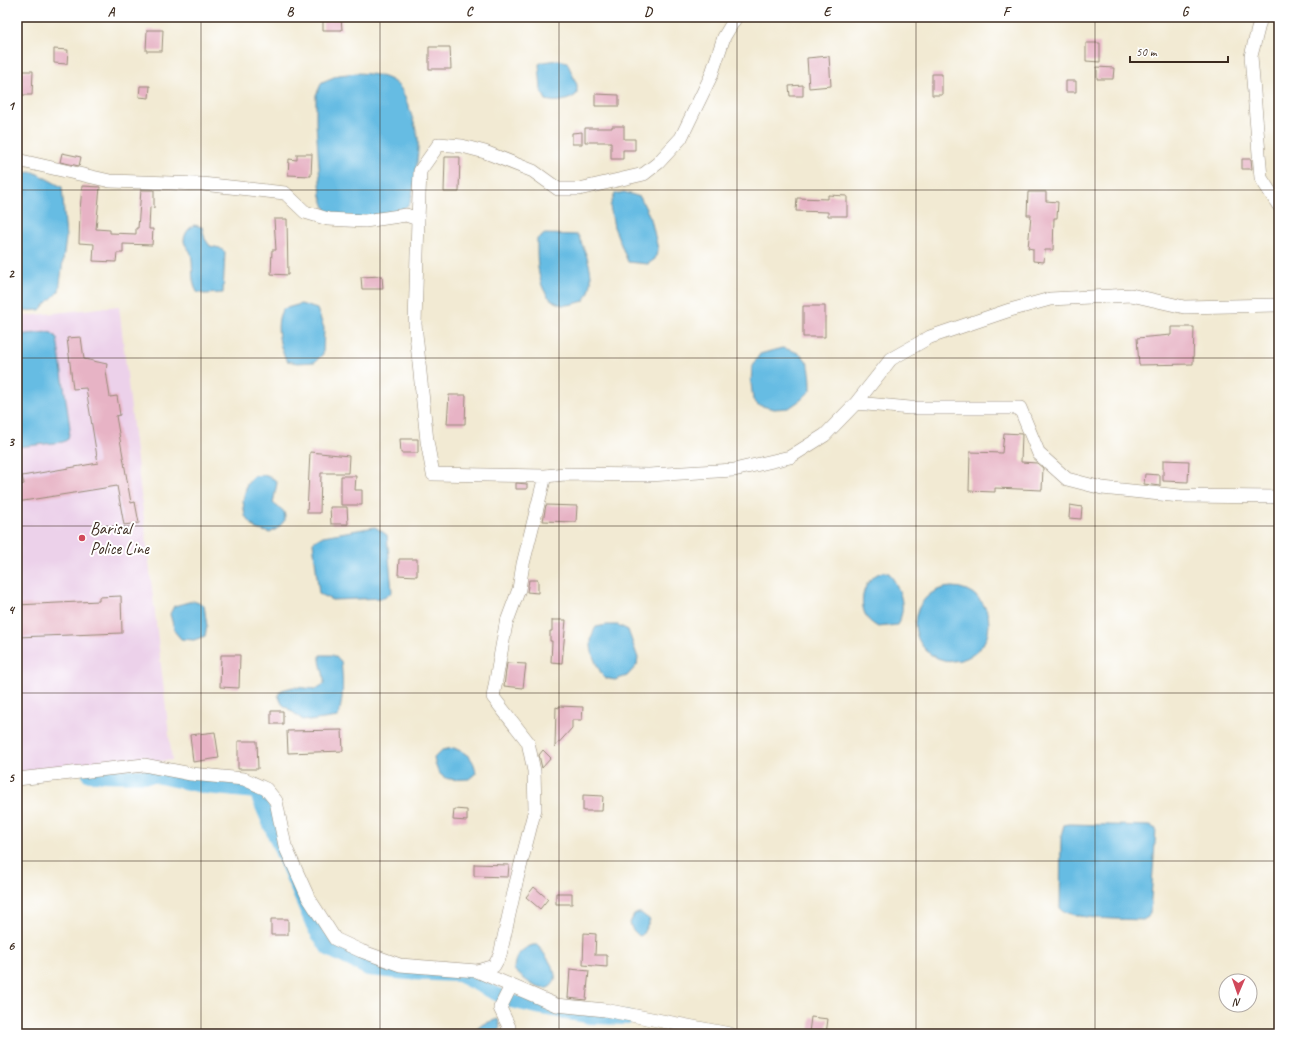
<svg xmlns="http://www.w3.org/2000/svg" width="1296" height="1051" viewBox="0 0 1296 1051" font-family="Caveat,sans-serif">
  <rect width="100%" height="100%" fill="#fff"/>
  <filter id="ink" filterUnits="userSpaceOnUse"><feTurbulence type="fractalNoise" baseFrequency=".025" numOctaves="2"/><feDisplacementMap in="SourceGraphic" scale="8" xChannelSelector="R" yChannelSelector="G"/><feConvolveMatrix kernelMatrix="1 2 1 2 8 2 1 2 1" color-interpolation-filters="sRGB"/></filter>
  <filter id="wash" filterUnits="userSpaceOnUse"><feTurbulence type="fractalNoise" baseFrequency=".012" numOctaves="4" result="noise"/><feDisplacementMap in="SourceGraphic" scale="16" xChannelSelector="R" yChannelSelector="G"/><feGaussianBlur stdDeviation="0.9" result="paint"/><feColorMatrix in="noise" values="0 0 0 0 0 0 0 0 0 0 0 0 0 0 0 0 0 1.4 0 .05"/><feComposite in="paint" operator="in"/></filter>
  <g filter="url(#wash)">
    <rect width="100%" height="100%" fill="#f2ead3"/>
    <!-- built -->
    <path fill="#ecd1ea" d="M119,306L172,760L17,777V317Z"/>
    <!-- water -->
    <path fill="#66bce3" stroke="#507380" d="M559,60L567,62L577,85V94C569,101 556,103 546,100L541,90L539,64L543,62Z
      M357,73C372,74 391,75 401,89C405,95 417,130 418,138C419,149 415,200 407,206C399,213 371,217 360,218C350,219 337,214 327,213L321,196L316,123V95L322,82L339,75Z
      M34,172L62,187L66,238L59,291L40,310L17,311V173Z
      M624,192L640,197L651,219L658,249L655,259L648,264L628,262L614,227L610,206L615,194Z
      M194,225L202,227L205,239L210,246L220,248L225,252L223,293L204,294L197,292C190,279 194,267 191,254C190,249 184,246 184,240C185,233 188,229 194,225Z
      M545,234L578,235C587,256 599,281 584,301C576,303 566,307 559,304C536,296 537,259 537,239Z
      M301,304L317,309L324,328L323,354L315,362L297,363L287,361C279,348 274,321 283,309Z
      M47,332L52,333L57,338L70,428L68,439L63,442L17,447V335Z
      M782,348C809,353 811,365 811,390L802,399L789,408L774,409L758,405L753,400L751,383L752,366L760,354Z
      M264,475L274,479L277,483L273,503C281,511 285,507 285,520L278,528L270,533L256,529L245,516L243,501L247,484L254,476Z
      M375,527L387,535L392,592L384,598L332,600L319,594L313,542L323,536Z
      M883,572L889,573C900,588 908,608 897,625L878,627C873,624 867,620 865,614C858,598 866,576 883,572Z
      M915 624a37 37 0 1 1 74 0a37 37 0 1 1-74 0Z
      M193,601L204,605L207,626L205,636L194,640L181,639L175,632L170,614L174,606Z
      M607,625H618L628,630L638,658L637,665L627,676L615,680L604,678C594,661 585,644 596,627Z
      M320,655H333L341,661C343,680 344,698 338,717L309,721L303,720L282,704L278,695L282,690L293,687L316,689L324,684C325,673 319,665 320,655Z
      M454,748C468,754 474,758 476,773L469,779C449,780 438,782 434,758L442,750Z
      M1068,824L1150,826L1156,829L1150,912L1148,917L1143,920C1127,919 1068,920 1060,908L1061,836L1064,825Z
      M638,913H641L650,920L642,935L639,936L632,929L630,923L634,915Z
      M533,945H538C544,954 553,964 555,975C556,979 554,983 551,986C540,995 522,977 514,970C514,958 520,949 533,945Z
      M498,1019L500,1027L498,1034H471L483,1024Z"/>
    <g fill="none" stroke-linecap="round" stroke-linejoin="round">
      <!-- canal -->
      <path stroke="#66bce3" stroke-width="14" d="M89,775L155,776L206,787L256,792L314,928L328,949L368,969L407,973L458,975L511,1001L532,1006L591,1017L627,1018"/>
    </g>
    <g id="blocks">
      <!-- building -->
      <path fill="#e7b3c5" d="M323,17H341L342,30H323Z
        M147,30H163L162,51H146Z
        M1086,43H1100V62L1086,61Z
        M429,47H450L451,69H429Z
        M54,49L68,50L67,64L54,63Z
        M829,56L831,86L809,88L807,58Z
        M1097,67L1114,68L1113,79H1097Z
        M17,71H33L32,95H17Z
        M932,74H942V95H932Z
        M1066,81H1076V92H1066Z
        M803,85V96H790L789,86Z
        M140,86H150L149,98L139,97Z
        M595,94L619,95V106H595Z
        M612,126H624V139H635V150H623V159H611V142H585V128H612Z
        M582,132V144H572V133Z
        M62,153L81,157L79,166L60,162Z
        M297,154H312L311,176L288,175L289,159L297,160Z
        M445,157H460L459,192H444Z
        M1242,159H1251L1252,169H1242Z
        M82,186L100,187L96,229L110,230V233L136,234V228H138L141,190H154V208L150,207L149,229H153L152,245L123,244V253H117L116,262L93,261L94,244L79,243L80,211Z
        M1028,192H1046V201L1058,202L1057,218H1054L1053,250H1045L1044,262L1033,261V249L1028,248L1031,215H1027Z
        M828,195L847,196V216H828V212L796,211L797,198L828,199Z
        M274,219H287L288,275L271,274L272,250H276Z
        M382,276L383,289H362L361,277Z
        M803,306H825V337H803Z
        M1171,327H1194L1193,364L1139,365L1137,338L1171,335Z
        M81,337L84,359L107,364L106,371L110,397L117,396L120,415L116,416L131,503L135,502L139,523L124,525L117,486L17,502V486L24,484L22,476L98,463L86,388L73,389L67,338Z
        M449,395H466L465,424H447Z
        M1004,433L1022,434L1021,462L1037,463L1043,468L1042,490L995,488V492L969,491L970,452L1002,453Z
        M400,439H418V453H401Z
        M310,452L349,456L348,473H321L320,513H307Z
        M1163,460L1189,461L1188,482L1163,481Z
        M1145,474L1160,475V486L1144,484Z
        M341,476H356L355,490H362V505H341Z
        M516,483L527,484V489H516Z
        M546,505L577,506L576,522L543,521Z
        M1070,505L1082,507L1081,519L1069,518Z
        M330,507H347L348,524H331Z
        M399,559H417V576L398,575Z
        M529,580H538V593L527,592Z
        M121,596L122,633L17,637V605L99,601V597Z
        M552,620H566L562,663L551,662L552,641H550V631H552Z
        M221,655H240L239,688L220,687Z
        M507,663L526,664L523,688L504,686Z
        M559,706L583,707L582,720H572V728L555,747L556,707L559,708Z
        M271,711H283V724H271Z
        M342,730L343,751L288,753L287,731Z
        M215,732L219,758L193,762L190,735Z
        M238,741H257L258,769H238Z
        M543,750L551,758L542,768L539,755Z
        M583,795L603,796L602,811H583Z
        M454,809L467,810V821L453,820Z
        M474,864L509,865L508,877L474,876Z
        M534,887L548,899L540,909L526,897Z
        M556,893H572V904H556Z
        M271,919H288V935H271Z
        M584,933L596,934L595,955H607V967L583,965Z
        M570,969L589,971L586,1000L568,998Z
        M811,1017L828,1019L826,1034L809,1033Z"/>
    </g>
  </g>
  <g filter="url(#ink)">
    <use href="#blocks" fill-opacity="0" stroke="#968a78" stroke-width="1"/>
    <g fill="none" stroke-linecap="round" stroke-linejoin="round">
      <!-- minor casing -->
      <g stroke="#968a78" stroke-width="14">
        <path id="minor" d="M1261,17L1251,56L1261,178L1279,206
          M17,160L110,181L202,184L285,193L305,212L328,219L365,221L406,215L418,219L415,324L427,441L433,474L545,476
          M418,219L420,171L439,144L462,146L485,152L533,171L558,189H579L644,174L658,163L681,138L711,76L724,37L736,17
          M856,403L910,408H1020L1039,454L1067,479L1102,488L1180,496L1279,497
          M17,779L144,765L191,774L244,779L266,789L276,801L285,846L308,897L335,939L361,951L400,965L477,971L556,1005L605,1010L730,1034
          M477,971L494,966L500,955L516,883L535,809L534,771L528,742L493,697L506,624L519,589L523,564L545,476L565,474L649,475L734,470L790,457L825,435L856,403L891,359L930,337L1010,310L1050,299L1131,295L1184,307L1279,305
          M507,1034L509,1027L500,1008L511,986"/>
      </g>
      <!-- minor -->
      <use href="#minor" stroke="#fff" stroke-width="13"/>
    </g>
  </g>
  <!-- grid -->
  <path fill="none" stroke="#3b2a1e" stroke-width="1" stroke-opacity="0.55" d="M201,17V1034M380,17V1034M559,17V1034M737,17V1034M916,17V1034M1095,17V1034M17,190H1279M17,358H1279M17,526H1279M17,693H1279M17,861H1279"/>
  <!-- markers -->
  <circle fill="#d1495b" stroke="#fff" stroke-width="1.5" cx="82" cy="538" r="4"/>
  <g text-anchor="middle" stroke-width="4" stroke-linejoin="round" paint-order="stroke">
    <!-- poi labels -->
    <g font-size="17" fill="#3b2a1e" stroke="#fff" text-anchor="start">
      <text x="90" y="534">Barisal<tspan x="90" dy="20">Police Line</tspan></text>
    </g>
  </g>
  <!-- margin -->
  <rect width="1296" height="1051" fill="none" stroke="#fff" stroke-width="44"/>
  <!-- north arrow -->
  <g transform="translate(1238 993) rotate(182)"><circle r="19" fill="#ffffff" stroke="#b1aaa5"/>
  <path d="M0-3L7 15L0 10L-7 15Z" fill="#d1495b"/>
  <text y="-6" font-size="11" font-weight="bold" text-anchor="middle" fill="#3b2a1e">N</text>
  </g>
  <!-- scale -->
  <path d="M1130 56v6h98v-6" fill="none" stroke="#3b2a1e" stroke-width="2"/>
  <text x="1136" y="56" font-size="12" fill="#3b2a1e" stroke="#ffffff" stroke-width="3" paint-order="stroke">50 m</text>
  <rect x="22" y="22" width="1252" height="1007" fill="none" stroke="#3b2a1e" stroke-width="1.5"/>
  <g font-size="13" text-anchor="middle" font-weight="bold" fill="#3b2a1e">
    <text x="111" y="16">A</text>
    <text x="290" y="16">B</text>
    <text x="469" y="16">C</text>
    <text x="648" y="16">D</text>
    <text x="827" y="16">E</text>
    <text x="1006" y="16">F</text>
    <text x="1185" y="16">G</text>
    <text x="11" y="110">1</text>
    <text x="11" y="278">2</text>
    <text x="11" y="446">3</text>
    <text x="11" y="614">4</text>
    <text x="11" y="782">5</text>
    <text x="11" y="950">6</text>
  </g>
</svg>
